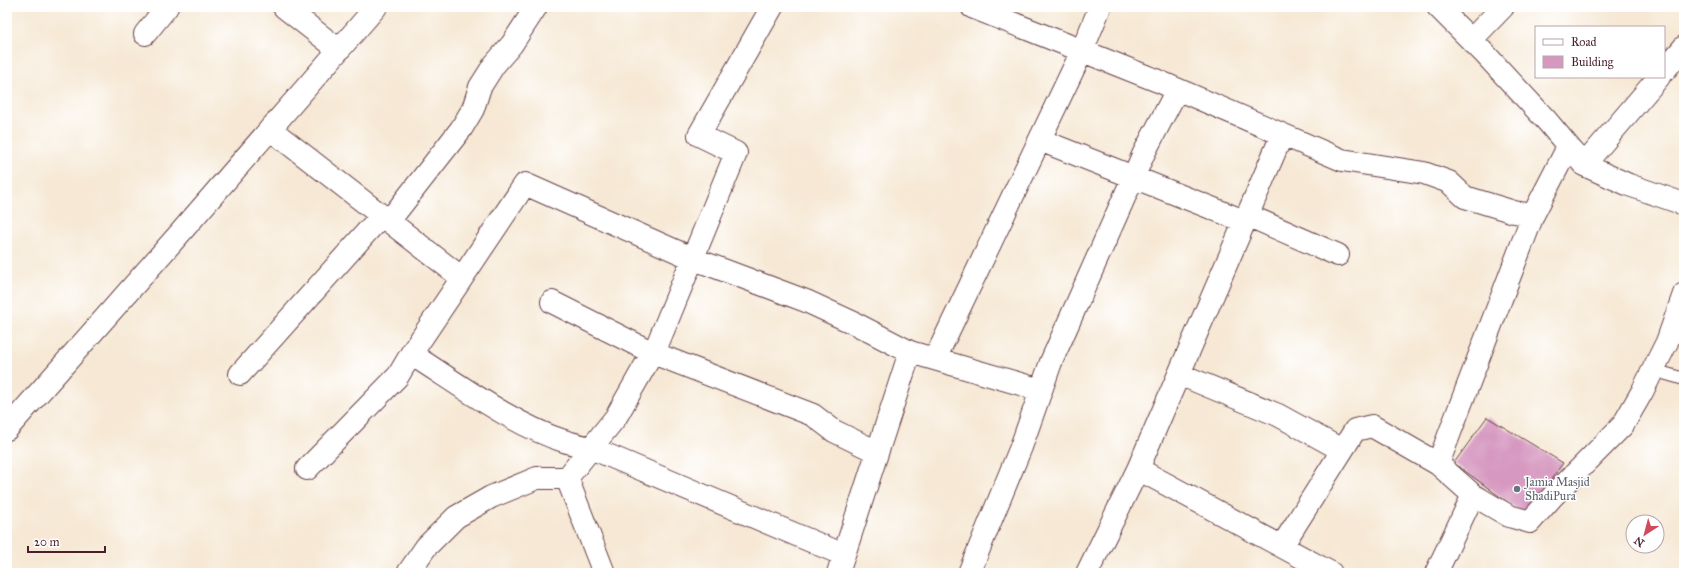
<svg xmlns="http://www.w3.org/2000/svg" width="1691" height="580" viewBox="0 0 1691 580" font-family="'IM FELL Great Primer',serif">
  <rect width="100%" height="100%" fill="#fff"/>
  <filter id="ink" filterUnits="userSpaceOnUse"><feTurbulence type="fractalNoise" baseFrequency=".025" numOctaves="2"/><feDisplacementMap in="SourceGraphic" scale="8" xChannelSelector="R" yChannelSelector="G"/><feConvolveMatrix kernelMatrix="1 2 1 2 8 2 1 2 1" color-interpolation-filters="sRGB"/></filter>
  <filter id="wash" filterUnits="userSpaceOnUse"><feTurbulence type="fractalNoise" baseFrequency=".012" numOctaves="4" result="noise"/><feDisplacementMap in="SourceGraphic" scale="16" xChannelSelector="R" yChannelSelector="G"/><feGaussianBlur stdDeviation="0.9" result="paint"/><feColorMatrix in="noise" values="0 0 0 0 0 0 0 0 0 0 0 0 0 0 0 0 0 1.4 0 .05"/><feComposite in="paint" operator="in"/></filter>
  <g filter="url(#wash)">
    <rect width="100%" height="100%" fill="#f6e8d4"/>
    <g id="blocks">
      <!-- building -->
      <path fill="#d697c0" d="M1487,417L1563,463L1525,515L1454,463Z"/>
    </g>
  </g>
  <g filter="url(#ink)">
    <use href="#blocks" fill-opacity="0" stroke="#643d44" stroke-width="1"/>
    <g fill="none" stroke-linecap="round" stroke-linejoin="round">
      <!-- service casing -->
      <g stroke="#643d44" stroke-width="14">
        <path id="service" d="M1653,370L1684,379"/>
      </g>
      <!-- minor casing -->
      <g stroke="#643d44" stroke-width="24">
        <path id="minor" d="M284,7L339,50
          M972,7L1158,81L1342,160L1424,173L1449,182L1465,197L1514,212L1533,215L1568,147
          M1438,7L1485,54L1547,121L1584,165L1629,185L1684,204
          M145,34L167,7
          M1471,40L1503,7
          M1664,71L1684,47
          M270,129L462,278
          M1282,135L1138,469L1331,573
          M1040,140L1244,221
          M1584,165L1659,77
          M1247,215L1338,255
          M389,221L461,129L473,109L480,87L494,65L512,44L536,7
          M552,302L653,353L813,415L834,431L877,452
          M411,354C457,383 513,425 564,441C573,444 582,446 591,448L844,555
          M935,359L1082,51L1100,7
          M240,374L382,215
          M1179,374L1278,415L1342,450
          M7,429L181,232L376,7
          M307,469L398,376L411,354L525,184L694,259L806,301L856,324L910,352
          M1473,495L1509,516L1530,522L1553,496L1623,425L1642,392L1667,342L1684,294
          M1282,546L1355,430L1372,426L1438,464
          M408,573L426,547L456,517L491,497L537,478H567
          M604,573L567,478L616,417L658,343L736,153L699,135L772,7
          M838,573L910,352L1041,390
          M969,573L1021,447L1051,362L1144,153L1177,90
          M1087,573L1138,469
          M1436,573L1473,495L1438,464L1533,215"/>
      </g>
      <!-- service -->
      <use href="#service" stroke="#fff" stroke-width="12"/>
      <!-- minor -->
      <use href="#minor" stroke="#fff" stroke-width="22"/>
    </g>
  </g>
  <!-- markers -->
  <circle fill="#6b7280" stroke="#fff" stroke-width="1.5" cx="1517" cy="489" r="4"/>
  <g text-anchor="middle" stroke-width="3" stroke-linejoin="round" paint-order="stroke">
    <!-- worship labels -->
    <g font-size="12" fill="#5b616d" stroke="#fff" text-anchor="start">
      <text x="1525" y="486">Jamia Masjid<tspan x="1525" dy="14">ShadiPura</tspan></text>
    </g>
  </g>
  <!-- margin -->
  <rect width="1691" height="580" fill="none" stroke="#fff" stroke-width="24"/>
  <!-- legend -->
  <rect x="1535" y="26" width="130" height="52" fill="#ffffff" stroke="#b7a5aa"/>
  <rect x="1543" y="39" width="20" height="6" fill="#ffffff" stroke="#b7a5aa"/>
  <text x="1571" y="46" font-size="12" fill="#4a1f2b">Road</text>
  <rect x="1543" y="56" width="20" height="12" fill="#d697c0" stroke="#b7a5aa"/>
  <text x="1571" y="66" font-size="12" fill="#4a1f2b">Building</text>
  <!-- north arrow -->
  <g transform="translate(1645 534) rotate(216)"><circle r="19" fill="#ffffff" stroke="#b7a5aa"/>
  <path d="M0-3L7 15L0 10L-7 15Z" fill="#d1495b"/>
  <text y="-6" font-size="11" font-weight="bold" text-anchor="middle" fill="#4a1f2b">N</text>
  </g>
  <!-- scale -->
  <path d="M28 546v6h77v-6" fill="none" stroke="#4a1f2b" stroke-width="2"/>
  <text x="34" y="546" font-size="12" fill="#4a1f2b" stroke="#ffffff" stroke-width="3" paint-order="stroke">20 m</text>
</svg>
